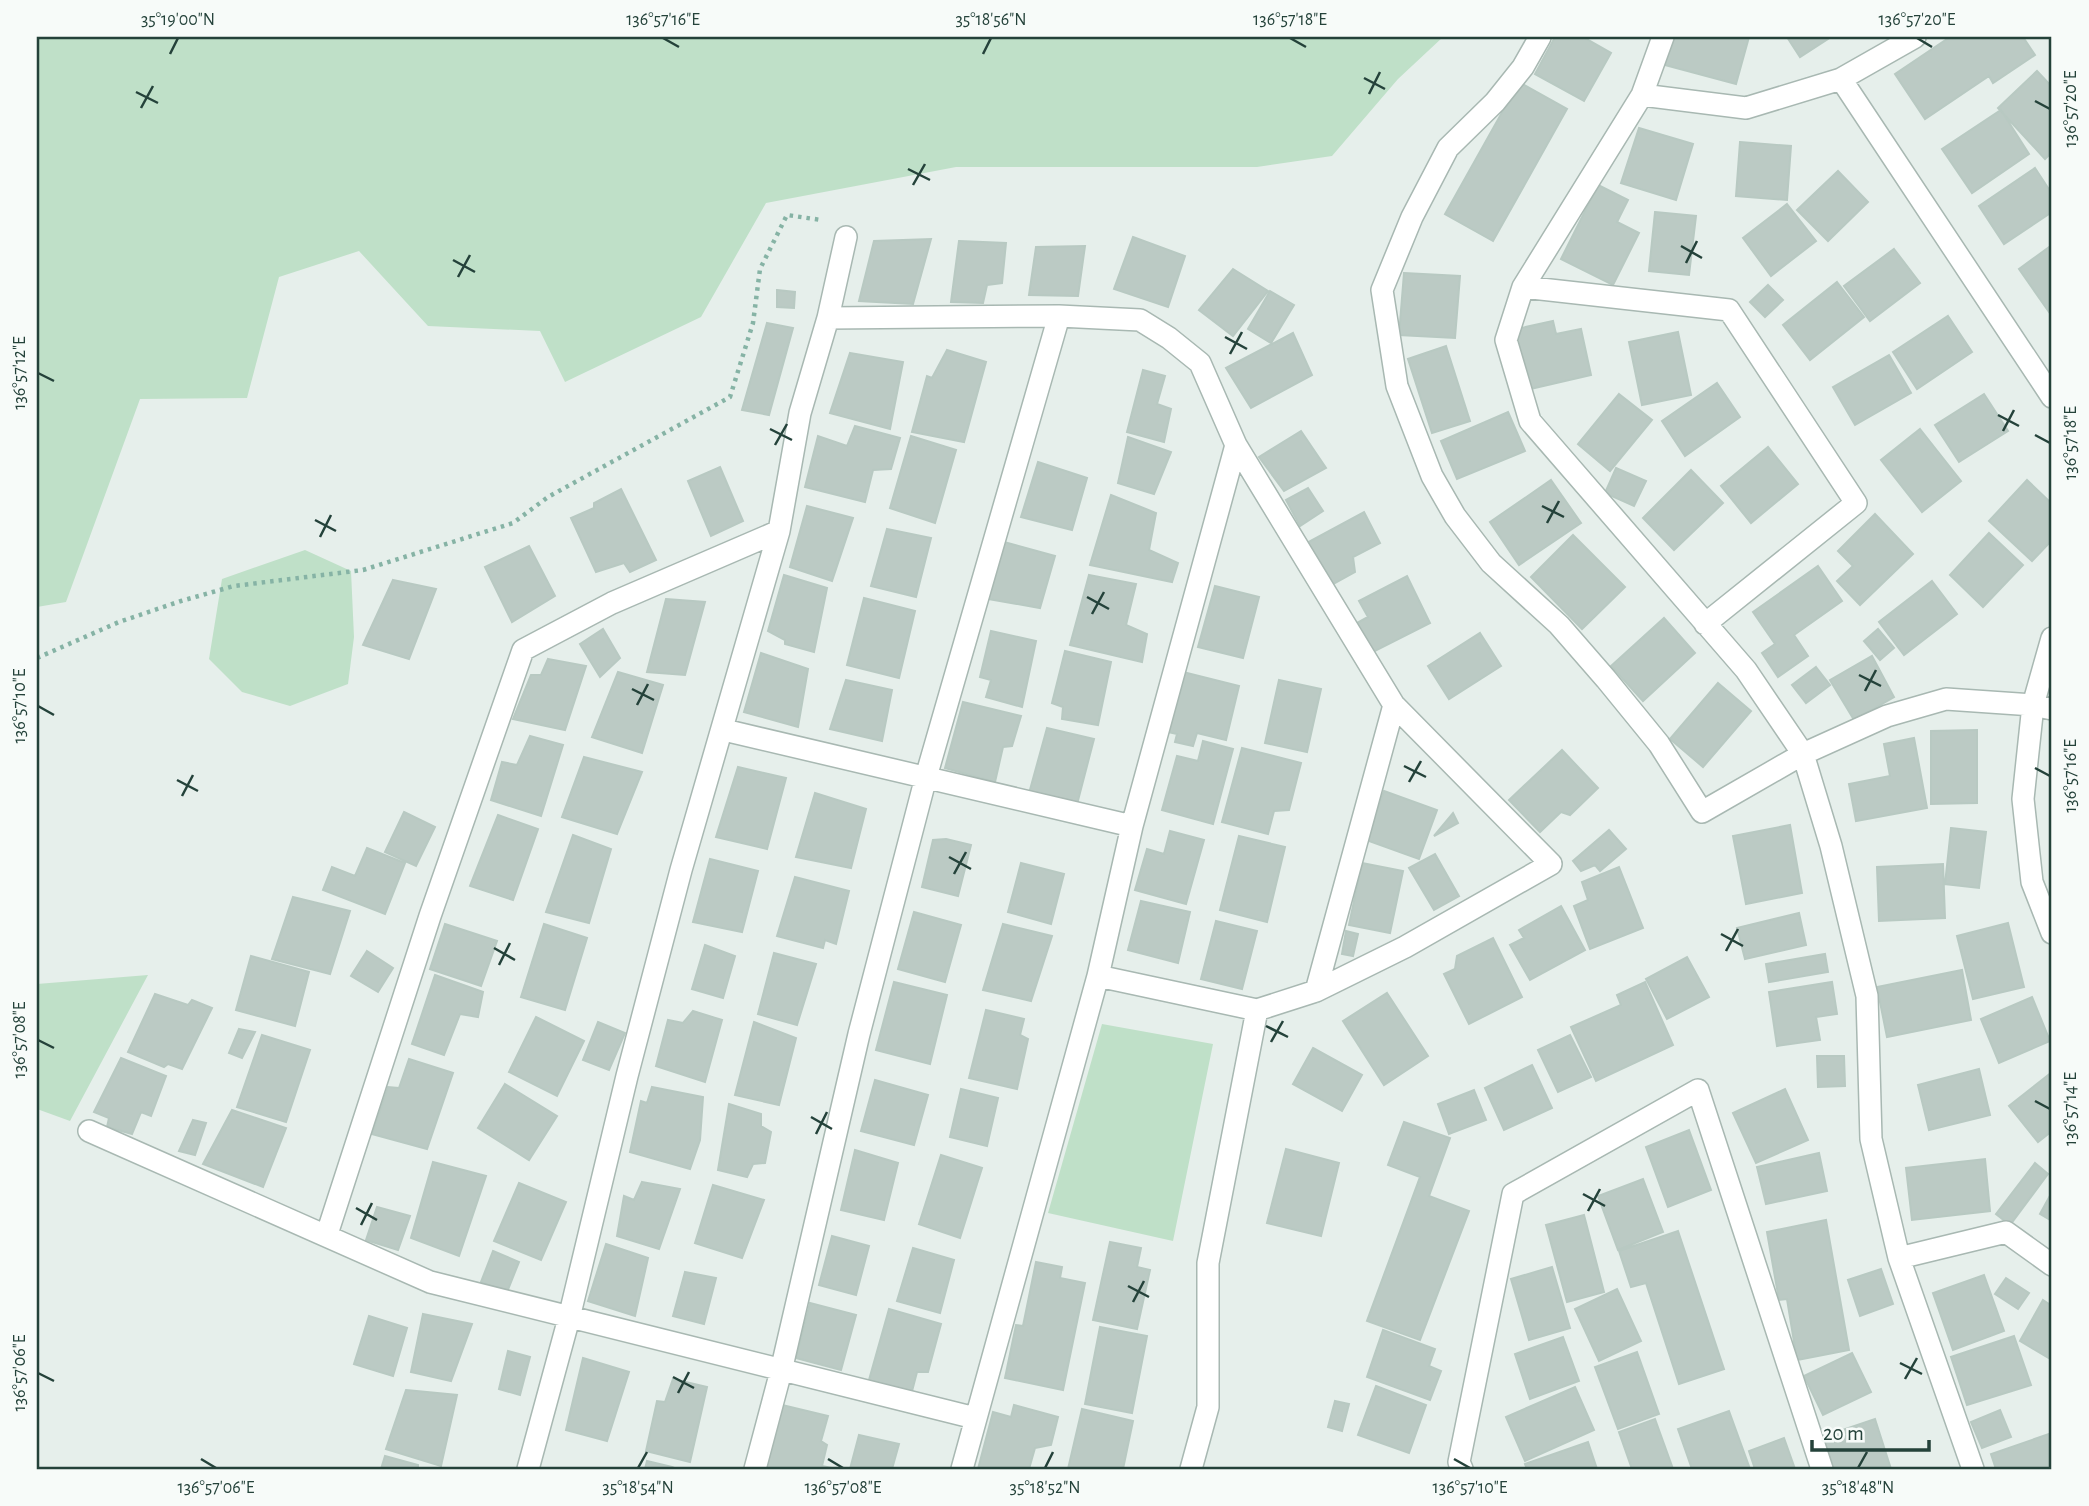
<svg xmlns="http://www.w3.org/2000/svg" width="2089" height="1506" viewBox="0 0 2089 1506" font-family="'Alegreya Sans',sans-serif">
  <rect width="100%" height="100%" fill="#e6efeb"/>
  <!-- green -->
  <path fill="#bfe0c8" d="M37,37H1443L1398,79L1332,156L1257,167H956L766,203L701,317L565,382L540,331L428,326L359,251L279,277L247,398L140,399L66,602L37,607Z
    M305,550L351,571L354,637L348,684L290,706L242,692L209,659L222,579Z
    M148,975L70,1121L37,1109V984Z
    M1102,1024L1213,1044L1173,1241L1048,1213Z"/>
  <!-- building -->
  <path fill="#bbcac4" stroke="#b8c9c2" stroke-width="2" d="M1555,37H1583L1611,53L1584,101L1535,74Z
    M1672,37H1749L1736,84L1665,65Z
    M1787,37H1831L1800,57Z
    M1950,37H2023L2035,55L1993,83L1989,76L1925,119L1895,74Z
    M2037,71L2052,87V152L2045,159L1998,108Z
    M1519,82L1567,109L1493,241L1445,214Z
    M2001,110L2029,154L1972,193L1942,149Z
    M1639,128L1693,144L1676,200L1621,183Z
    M1740,142L1791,146L1787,200L1736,196Z
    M2035,168L2052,194V212L2004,244L1979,206Z
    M1838,171L1868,202L1828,241L1797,210Z
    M1598,185L1628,200L1617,222L1639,233L1613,285L1561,259Z
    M1787,204L1816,241L1771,276L1743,238Z
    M1655,212L1696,216L1689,275L1649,271Z
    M1133,237L1185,256L1168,307L1114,289Z
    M931,239L913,304L859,301L874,241Z
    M959,241L1006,243L1002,283L987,285L983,303L951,302Z
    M2052,245V309L2049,312L2019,269Z
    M1085,246L1078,296L1029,295L1036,247Z
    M1894,249L1920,283L1870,321L1844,286Z
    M1233,269L1268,291L1233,336L1199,310Z
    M1404,273L1460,276L1455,338L1399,335Z
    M1837,282L1864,317L1810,360L1783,325Z
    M1768,285L1783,300L1765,317L1750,302Z
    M777,290L795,292L794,308L777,307Z
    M1270,291L1294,305L1271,343L1248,329Z
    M1948,316L1972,352L1917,389L1893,352Z
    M1553,321L1556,334L1581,329L1591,375L1526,390L1512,330Z
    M767,323L793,328L769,415L742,410Z
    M1678,332L1691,395L1642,405L1629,342Z
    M1293,333L1312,375L1251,408L1226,368Z
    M1446,346L1470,421L1432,433L1408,359Z
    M947,350L986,362L964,442L912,432L927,376L932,378Z
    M850,353L903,362L890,429L830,413Z
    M1889,355L1911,393L1855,425L1833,387Z
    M1143,370L1165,376L1157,404L1171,409L1164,442L1127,432Z
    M1717,383L1740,417L1685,456L1662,421Z
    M1619,394L1652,420L1610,471L1578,444Z
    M1984,394L2008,431L1959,462L1935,425Z
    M1508,412L1525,451L1457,479L1441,441Z
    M855,426L900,438L891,469L873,470L865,502L805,487L818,436L847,446Z
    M1920,429L1961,481L1922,512L1881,460Z
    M1301,431L1326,468L1284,491L1259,457Z
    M911,436L956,450L935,523L890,508Z
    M1128,437L1171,452L1154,494L1118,483Z
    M1768,447L1798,484L1751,523L1721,486Z
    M1038,462L1087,478L1072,530L1021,517Z
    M720,467L743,521L711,536L688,481Z
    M1616,468L1646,481L1634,506L1605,493Z
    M1691,470L1723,503L1674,550L1643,518Z
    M1551,480L1581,523L1519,565L1490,522Z
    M2027,480L2052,504V540L2032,561L1989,521Z
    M1308,488L1323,511L1300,526L1286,500Z
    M621,489L656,560L630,572L624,563L596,572L571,518L594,508V503Z
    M1111,495L1156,513L1149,550L1178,563L1172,582L1090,565Z
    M807,506L853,518L832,581L790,567Z
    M1364,512L1380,543L1353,557L1355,572L1328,587L1305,544Z
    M1875,514L1913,554L1860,605L1837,581L1853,566L1838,551Z
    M887,529L931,538L916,597L871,586Z
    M1989,533L2023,565L1983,607L1950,575Z
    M1573,535L1625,587L1582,629L1531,577Z
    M1004,542L1055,556L1040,608L988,599Z
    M529,546L555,596L512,622L485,567Z
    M1818,566L1842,601L1794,635L1808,656L1778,677L1762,653L1775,644L1753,612Z
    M784,575L827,588L814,652L785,644V640L768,631Z
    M1089,575L1136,584L1126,625L1147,634L1142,662L1070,645Z
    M1407,576L1430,623L1371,653L1357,623L1368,617L1359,601Z
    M393,580L436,589L409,659L363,645Z
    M1932,581L1957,614L1904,655L1879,622Z
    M1215,586L1259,597L1243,658L1198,647Z
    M864,598L915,611L899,678L847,665Z
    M666,599L705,602L685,675L647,672Z
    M1664,618L1695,653L1643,701L1611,666Z
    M603,629L620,658L600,677L580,644Z
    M1878,629L1894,648L1880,660L1864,641Z
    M991,631L1036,641L1022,707L986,697L991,680L980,677Z
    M1480,633L1501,666L1449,699L1428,666Z
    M1065,651L1111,662L1098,725L1062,719L1063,707L1052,703Z
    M761,653L808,669L798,727L744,712Z
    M1872,656L1894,697L1854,720L1830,680Z
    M548,659L586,666L565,730L513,719L531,675H541Z
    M1816,667L1830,685L1806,703L1792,685Z
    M618,672L663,685L642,753L592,737Z
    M1183,672L1239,686L1226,740L1197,733L1193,746L1175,742L1177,734L1168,732Z
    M846,680L892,690L882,741L830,729Z
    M1279,680L1321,689L1307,752L1265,743Z
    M1718,683L1751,711L1703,767L1670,739Z
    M963,702L1021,716L1012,746L1003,747L995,782L945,768Z
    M1047,728L1094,739L1075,812L1028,797Z
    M1977,730V803L1931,804V731Z
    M530,736L563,745L541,816L491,800L502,762L517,765Z
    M1914,738L1927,808L1856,821L1849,784L1890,776L1884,744Z
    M1203,741L1233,749L1213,824L1162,810L1177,756L1198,761Z
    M1242,748L1301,763L1289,810L1274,811L1268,834L1222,822Z
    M1562,750L1598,788L1570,815L1561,812L1540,832L1509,800Z
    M584,757L642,772L617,834L562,817Z
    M738,767L786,778L767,849L716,837Z
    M1384,791L1437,810L1419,859L1366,840Z
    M815,793L866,809L851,868L796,857Z
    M404,812L435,827L416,866L385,852Z
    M1453,813L1458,823L1434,836Z
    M498,815L538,829L513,900L470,886Z
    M1790,825L1802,893L1746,904L1733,836Z
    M1951,828L1986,832L1979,888L1945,884Z
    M1609,830L1626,849L1600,871L1595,865L1581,871L1573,861Z
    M1170,831L1204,840L1186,904L1135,890L1147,849L1164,854Z
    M573,835L611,849L589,923L546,912Z
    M1239,836L1285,847L1267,922L1220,910Z
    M946,839L971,845L958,896L922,887L933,840Z
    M367,848L405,863L385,914L323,890L332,867L355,876Z
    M1435,854L1459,896L1434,910L1409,868Z
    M710,859L758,871L742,932L693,922Z
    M1021,863L1064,874L1051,924L1008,912Z
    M1362,863L1403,871L1390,933L1349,925Z
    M1943,864L1945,918L1879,921L1877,867Z
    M1619,867L1643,928L1590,949L1574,906L1588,900L1582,882Z
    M795,877L849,891L836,944L825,940L823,948L777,936Z
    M293,897L350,911L330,974L272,959Z
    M1141,901L1190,912L1178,963L1128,950Z
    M1561,906L1585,950L1530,980L1510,945L1524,938L1519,930Z
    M914,912L961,925L945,982L898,969Z
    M1799,913L1806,945L1745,959L1737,928Z
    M1216,921L1257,931L1242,989L1201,979Z
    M2008,923L2024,987L1973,999L1957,936Z
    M445,924L497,941L481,986L430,969Z
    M544,924L587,938L565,1010L521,997Z
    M1003,924L1052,936L1031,1001L983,990Z
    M1346,931L1358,934L1353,956L1342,954Z
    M1493,938L1522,997L1469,1024L1444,974L1455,969L1457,956Z
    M705,945L735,956L723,998L692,989Z
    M367,951L393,968L378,992L351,976Z
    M774,953L816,964L797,1025L758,1014Z
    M1825,954L1828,972L1769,982L1766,964Z
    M251,956L309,972L295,1026L236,1010Z
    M1687,957L1709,997L1667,1019L1646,979Z
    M1962,970L1971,1020L1887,1037L1877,987Z
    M435,975L483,992L478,1017L460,1014L444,1055L412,1044Z
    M894,982L947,995L930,1064L876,1050Z
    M1645,982L1673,1045L1596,1081L1571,1027L1621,1005L1617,995Z
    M1832,982L1837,1014L1816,1017L1820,1040L1777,1046L1769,992Z
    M1387,993L1428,1056L1384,1085L1343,1021Z
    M155,994L188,1005L192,1000L212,1008L182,1069L168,1064L164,1067L128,1052Z
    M2032,997L2050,1041L1999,1063L1981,1019Z
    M986,1010L1024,1019L1020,1035L1028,1039L1017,1089L969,1078Z
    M693,1011L722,1020L705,1082L656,1066L668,1020L683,1023Z
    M536,1017L584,1041L557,1096L509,1072Z
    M598,1022L625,1033L609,1070L583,1060Z
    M754,1022L796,1038L779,1105L735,1095Z
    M239,1029L255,1032L242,1058L229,1053Z
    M262,1035L310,1050L286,1122L237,1107Z
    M1570,1035L1591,1077L1558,1092L1538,1050Z
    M1313,1048L1362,1075L1342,1111L1293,1084Z
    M1817,1056H1844L1845,1086L1818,1087Z
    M121,1058L166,1076L151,1116L141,1112L132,1134L107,1127L109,1118L94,1112Z
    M409,1059L453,1073L427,1149L372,1134L388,1087L399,1088Z
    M1532,1065L1552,1108L1504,1130L1485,1088Z
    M1979,1069L1990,1115L1929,1130L1918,1085Z
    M2052,1072V1131L2038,1142L2009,1106Z
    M875,1080L928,1095L914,1145L861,1131Z
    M505,1084L557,1116L529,1160L478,1128Z
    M652,1087L703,1097L700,1140L690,1169L630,1152L641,1101L647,1103Z
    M961,1089L998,1098L987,1146L950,1137Z
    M1785,1089L1808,1140L1756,1163L1733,1113Z
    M1474,1090L1486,1120L1449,1134L1438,1104Z
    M729,1104L761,1114V1126L771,1132L765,1163L753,1164L747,1177L718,1170Z
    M232,1110L286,1128L263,1187L203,1164Z
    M193,1120L206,1123L195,1155L179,1151Z
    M1404,1122L1450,1138L1429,1196L1469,1211L1420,1340L1367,1321L1420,1177L1388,1165Z
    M1689,1130L1711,1190L1668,1207L1646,1147Z
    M1286,1149L1339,1163L1321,1236L1267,1223Z
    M855,1150L898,1163L884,1220L841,1210Z
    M1819,1153L1827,1191L1766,1204L1757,1167Z
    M941,1155L982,1168L960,1238L919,1224Z
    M1985,1159L1990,1211L1912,1220L1906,1168Z
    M433,1162L486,1176L459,1256L411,1238Z
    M2035,1163L2048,1174L2010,1225L1996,1214Z
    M1643,1179L1663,1232L1618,1250L1598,1196Z
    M642,1182L680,1189L659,1249L617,1236L624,1196L634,1200Z
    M519,1183L566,1202L541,1260L494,1241Z
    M713,1185L764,1200L742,1258L695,1243Z
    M2052,1192V1221L2040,1214Z
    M377,1207L410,1216L398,1250L366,1240Z
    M1584,1215L1604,1292L1567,1302L1546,1225Z
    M1826,1220L1849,1350L1797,1360L1787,1299L1779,1300L1767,1232Z
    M1678,1231L1724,1369L1679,1384L1646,1283L1631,1287L1619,1251Z
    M832,1236L869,1246L856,1295L819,1285Z
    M1110,1242L1141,1248L1137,1267L1150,1270L1137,1329L1093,1320Z
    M606,1244L648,1258L635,1316L588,1301Z
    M913,1248L954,1260L940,1313L897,1301Z
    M493,1251L519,1262L507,1292L481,1282Z
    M1036,1262L1062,1267L1060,1278L1085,1283L1063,1390L1005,1378L1016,1325L1023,1326Z
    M1552,1267L1570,1328L1529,1340L1511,1279Z
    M1881,1269L1893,1304L1860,1316L1848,1280Z
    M685,1272L716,1278L704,1324L673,1316Z
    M1984,1275L2004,1331L1953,1350L1933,1293Z
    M2006,1278L2029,1293L2018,1309L1995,1294Z
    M1617,1289L1641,1341L1599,1361L1575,1309Z
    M2043,1300L2052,1306V1360L2020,1341Z
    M810,1303L856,1315L841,1370L796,1358Z
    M889,1309L941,1324L928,1372H917L910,1399L867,1387Z
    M423,1314L472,1324L451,1381L411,1372Z
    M369,1316L407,1328L393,1376L354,1364Z
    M1100,1327L1147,1336L1132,1413L1085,1404Z
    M1383,1330L1435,1349L1429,1366L1441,1371L1430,1400L1367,1377Z
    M2014,1336L2031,1385L1967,1405L1951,1357Z
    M1563,1337L1579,1381L1530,1399L1515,1354Z
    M508,1351L530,1357L520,1395L499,1389Z
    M1637,1352L1659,1414L1618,1429L1595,1367Z
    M1852,1353L1871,1392L1823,1415L1804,1376Z
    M583,1358L629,1372L607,1441L566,1430Z
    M673,1379L707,1387L690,1462L646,1451L657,1401L665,1402Z
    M1376,1386L1426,1405L1409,1453L1358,1435Z
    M1575,1387L1594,1430L1525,1461L1506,1417Z
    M406,1390L457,1395L441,1466L386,1449Z
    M1335,1401L1349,1404L1342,1431L1328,1427Z
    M778,1404L828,1416L821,1441L827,1445L822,1466L837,1469H762Z
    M1014,1405L1058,1417L1051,1445L1035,1448L1029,1469H978L993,1412L1011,1417Z
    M1082,1409L1133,1421L1123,1469H1068Z
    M2000,1410L2011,1437L1982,1448L1971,1422Z
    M1729,1411L1750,1469H1692L1678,1429Z
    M1655,1419L1673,1469H1632L1619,1432Z
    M1875,1419L1891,1469H1829L1819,1438Z
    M2052,1433V1469H1996L1991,1454Z
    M859,1435L899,1444L892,1469H850Z
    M1784,1438L1795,1469H1755L1749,1451Z
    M1588,1442L1597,1469H1527L1525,1464Z
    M385,1456L418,1465V1469H381Z
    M647,1461L672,1467L677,1469H645Z"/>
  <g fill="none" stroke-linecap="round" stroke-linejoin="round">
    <!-- minor casing -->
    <g stroke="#a8b8b2" stroke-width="24">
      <path id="minor" d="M1540,37L1523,67L1495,102L1448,148L1412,217L1382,290L1397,386L1432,476L1455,516L1491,563L1559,625L1606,679L1659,744L1702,812L1803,754L1887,716L1946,699L2033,705L2052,709
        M1663,37L1642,95L1523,287L1506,340L1530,421L1746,670L1803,754L1831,846L1867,996L1871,1139L1899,1258L1973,1469
        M1841,79L2052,397
        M1642,95L1746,108L1841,79L1915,37
        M1523,287L1729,310L1856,503L1705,624
        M828,318L846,237
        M2052,638L2033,705L2023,799L2032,882L2052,933
        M724,730L1132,826
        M1098,976L1257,1010
        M1316,991L1394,705
        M89,1131L430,1282L975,1418
        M327,1234L430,916L523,650L612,603L779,531
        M1899,1258L2006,1232L2052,1265
        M528,1469L569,1318L627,1076L681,870L779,531L800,413L828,318L1059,316L1140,320L1169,338L1200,363L1236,445L1394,705L1551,864L1405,947L1316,991L1257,1010L1208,1263V1407L1191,1469
        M755,1469L781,1371L859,1034L926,777L1059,316
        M962,1469L1098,976L1132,826L1236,445
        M1462,1469L1459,1462L1513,1194L1698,1090L1822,1469"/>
    </g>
    <!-- path -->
    <path stroke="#86b3a5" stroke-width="4.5" stroke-dasharray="3.5 5" stroke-linecap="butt" d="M37,658L119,622L181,601L234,586L363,570L513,523L548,497L730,397L753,323L760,269L787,215L821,220"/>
    <!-- minor -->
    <use href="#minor" stroke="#fff" stroke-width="21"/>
  </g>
  <!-- ticks -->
  <path fill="none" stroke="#24423a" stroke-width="2.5" d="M663,38L679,47M1290,38L1306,47M1917,38L1932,47M170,54L178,38M983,54L991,38M1364,78L1385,89M136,92L158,103M1369,94L1380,72M2035,101L2050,109M141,108L153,86M908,169L930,180M913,185L925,164M1681,246L1702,258M453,260L475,272M1686,263L1697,241M458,277L470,255M1225,337L1247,349M1230,354L1242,332M38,373L54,381M1998,415L2019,426M770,429L792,440M2003,431L2014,410M2035,435L2050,443M775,445L787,424M1542,506L1564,517M315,520L336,531M1547,523L1559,501M320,537L331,515M1087,597L1109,609M1092,614L1104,592M1859,675L1881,686M632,689L654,700M1865,691L1876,670M637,705L648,684M38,706L54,715M1404,766L1426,777M2035,768L2050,776M177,780L198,791M1409,782L1421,761M182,796L193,775M949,857L971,869M954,874L966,852M1721,934L1743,946M494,948L515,960M1726,951L1738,929M499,965L510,943M1266,1026L1288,1037M38,1040L54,1048M1271,1042L1283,1021M2035,1101L2050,1109M811,1117L832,1129M816,1134L827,1112M1583,1194L1605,1206M356,1208L377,1220M1588,1211L1600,1189M361,1225L372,1203M1128,1286L1149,1297M1133,1302L1144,1281M1900,1363L1922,1374M38,1373L54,1381M673,1377L694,1388M1905,1379L1917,1358M678,1393L689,1372M201,1459L216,1468M828,1459L843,1468M1454,1459L1470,1468M638,1468L647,1452M1045,1468L1053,1452M1858,1468L1867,1452"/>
  <!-- border -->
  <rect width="2089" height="1506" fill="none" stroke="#f7fbf9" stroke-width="77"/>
  <!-- scale -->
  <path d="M1812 1440v10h117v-10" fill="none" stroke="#24423a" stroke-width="3.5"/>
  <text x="1823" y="1440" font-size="21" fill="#24423a" stroke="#f7fbf9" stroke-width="5" paint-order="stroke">20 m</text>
  <rect x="38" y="38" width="2012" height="1430" fill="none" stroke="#24423a" stroke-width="2.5"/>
  <g font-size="18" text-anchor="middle" fill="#24423a">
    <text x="178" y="25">35°19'00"N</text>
    <text x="663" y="25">136°57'16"E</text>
    <text x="991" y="25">35°18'56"N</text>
    <text x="1290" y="25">136°57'18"E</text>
    <text x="1917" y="25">136°57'20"E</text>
    <text transform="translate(2070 109) rotate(-90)" y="6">136°57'20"E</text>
    <text transform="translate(19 373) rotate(-90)" y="6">136°57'12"E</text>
    <text transform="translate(2070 443) rotate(-90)" y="6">136°57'18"E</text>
    <text transform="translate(19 706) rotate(-90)" y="6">136°57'10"E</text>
    <text transform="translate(2070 776) rotate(-90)" y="6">136°57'16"E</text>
    <text transform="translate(19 1040) rotate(-90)" y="6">136°57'08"E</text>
    <text transform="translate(2070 1109) rotate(-90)" y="6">136°57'14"E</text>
    <text transform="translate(19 1373) rotate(-90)" y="6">136°57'06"E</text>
    <text x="216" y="1493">136°57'06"E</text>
    <text x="638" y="1493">35°18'54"N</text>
    <text x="843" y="1493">136°57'08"E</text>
    <text x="1045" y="1493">35°18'52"N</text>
    <text x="1470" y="1493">136°57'10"E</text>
    <text x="1858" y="1493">35°18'48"N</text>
  </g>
</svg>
